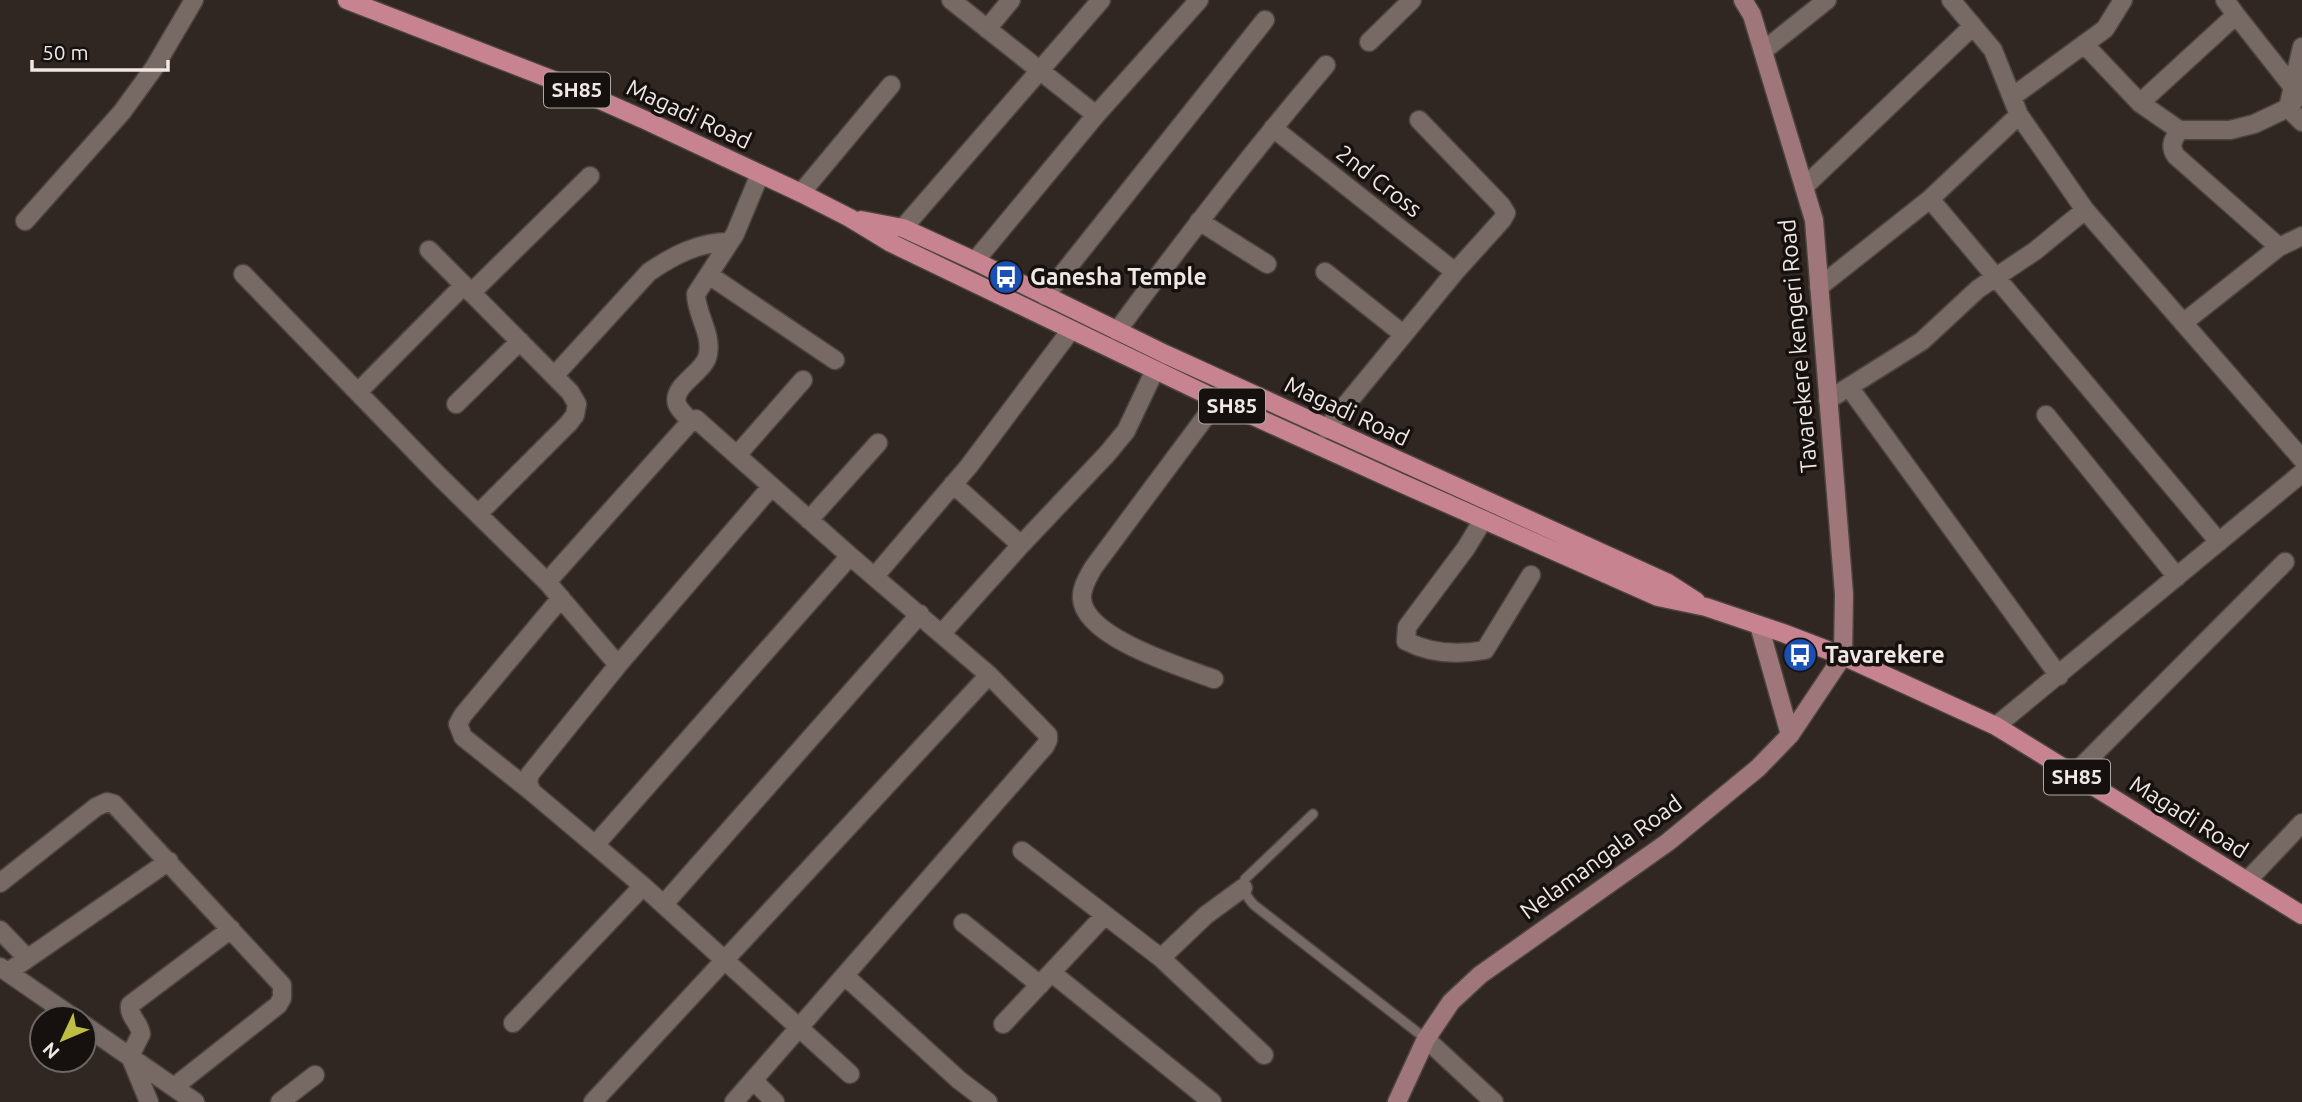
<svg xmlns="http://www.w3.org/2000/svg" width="2302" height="1102" viewBox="0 0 2302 1102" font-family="Ubuntu,sans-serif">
  <rect width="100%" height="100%" fill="#312722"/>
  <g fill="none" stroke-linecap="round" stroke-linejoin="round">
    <!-- lane casing -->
    <g stroke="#4c433f" stroke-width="12">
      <path id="lane" d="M1313,814L1245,879C1242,891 1246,896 1254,905L1426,1039"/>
    </g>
    <!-- street casing -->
    <g stroke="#4c433f" stroke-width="21">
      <path id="street" d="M951,0L1096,115
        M2225,0L2236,15
        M987,29L1011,0
        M1369,42L1412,0
        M2084,44L2140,103L2179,130H2230L2254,124L2288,108L2302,91
        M2302,47L2288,108L2302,122
        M1763,51L1827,0
        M2012,97L2105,29L2123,0
        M2140,103L2236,15L2292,86
        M1273,128L1455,272
        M2179,130C2173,140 2169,146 2176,156L2279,247
        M1804,187L1973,26
        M801,193L891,85
        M1930,199L2219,542
        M2085,210L2302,459
        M25,221L122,112L154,68L194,0
        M1199,221L1267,264
        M903,228L1101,0
        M429,250L570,392L577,404L575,415L569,423L479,513
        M975,261L1096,115L1199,0
        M1325,272L1403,334
        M243,274L439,476L547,582L618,665
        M709,275L835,360
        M1819,287L1930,199L2019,115L1993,50L1951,0
        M471,293L590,176
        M1045,296L1265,20
        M2183,323L2279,247L2302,236
        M1117,331C1184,240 1253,151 1326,65
        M554,376L649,272C674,255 699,242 730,242
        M1849,387L2059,676
        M358,392L464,285
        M1828,400L1922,341L1978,289L2035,251L2085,210L2019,115
        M456,404L520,341
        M2046,415L2177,577
        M691,421C686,416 679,410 677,404C671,385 706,372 708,354C712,333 696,314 696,294L735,234L760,174
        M1326,429L1455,272L1502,220L1506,213L1501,205L1419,120
        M738,454L803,380
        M953,484L1021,545
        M809,520L878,443
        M1483,520L1466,548L1407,627L1406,641C1431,654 1458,655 1485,650L1531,575
        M875,576L969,466L1071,330
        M547,582L691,421L696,419L850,556L989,675L1048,735V740L1045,746L734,1102
        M942,633L1021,545L1107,454L1126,431L1155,370
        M1214,679C1182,667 1085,638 1082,599C1081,588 1088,577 1093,568L1218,400
        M1996,726L2302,473
        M2074,774L2285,562
        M532,792L463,737L458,724L463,715L561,598
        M595,845L532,792L528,783L530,774L618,665L771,487
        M1022,851L1161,958L1264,1055
        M2247,881L2302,823
        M0,883L96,807L107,802L114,804L282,985V998L278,1005L174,1087
        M664,904L920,614
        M963,923L1040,985
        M0,930L27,958
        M1161,958L1206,915L1243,888
        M0,967L74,1018
        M8,972L169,861
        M1052,973L1212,1102
        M845,976L959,1080L988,1102
        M513,1023L643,886
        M1003,1024L1105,915
        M84,1025L195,1102
        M1426,1039L1494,1102
        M850,1074L643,886L595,845L850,556
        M753,1080L775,1102
        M149,1102L130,1056L141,1034C140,1023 128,1016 130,1005L231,929
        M280,1102L315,1075
        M593,1102L989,675"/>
    </g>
    <!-- secondary casing -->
    <g stroke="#4c433f" stroke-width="21">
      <path id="secondary" d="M1759,625L1790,735
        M1397,1102L1426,1039L1451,1002L1480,975L1668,842L1758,768L1790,735L1843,656L1844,594L1814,220L1752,15L1743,0"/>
    </g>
    <!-- primary casing -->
    <g stroke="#4c433f" stroke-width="21">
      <path id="primary" d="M347,0L566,85L645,120L801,193L850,218L891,243L1218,400L1403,484L1658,597L1706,607L1783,633L1843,656L1996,726L2302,915
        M861,220L903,228L975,261L1165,354L1668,583L1696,601"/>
    </g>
    <!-- lane -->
    <use href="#lane" stroke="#776a64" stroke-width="9"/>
    <!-- street -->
    <use href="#street" stroke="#776a64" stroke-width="18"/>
    <!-- secondary -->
    <use href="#secondary" stroke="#9f767a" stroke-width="18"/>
    <!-- primary -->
    <use href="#primary" stroke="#c78390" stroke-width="18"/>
  </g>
  <!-- icons -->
  <defs>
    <g id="bus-disc" transform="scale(1.75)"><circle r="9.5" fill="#1a4fb4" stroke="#16110f"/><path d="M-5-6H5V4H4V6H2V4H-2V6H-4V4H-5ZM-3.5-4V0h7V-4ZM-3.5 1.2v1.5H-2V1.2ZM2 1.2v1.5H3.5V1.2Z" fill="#fff"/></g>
  </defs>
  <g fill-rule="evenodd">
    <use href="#bus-disc" x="1006" y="277"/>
    <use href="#bus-disc" x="1800" y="655"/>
  </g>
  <g text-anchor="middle" stroke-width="7" stroke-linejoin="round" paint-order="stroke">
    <!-- shield labels -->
    <g fill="#16110f" stroke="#aea8a4" stroke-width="2">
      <rect x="544" y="72.5" width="66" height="35" rx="5"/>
      <rect x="1199" y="388.5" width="66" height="35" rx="5"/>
      <rect x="2044" y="759.5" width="66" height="35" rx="5"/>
    </g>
    <g font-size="21" font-weight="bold" fill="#efe8e4">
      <text x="577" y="97">SH85</text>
      <text x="1232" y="413">SH85</text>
      <text x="2077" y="784">SH85</text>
    </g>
    <!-- street labels -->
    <g font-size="23" fill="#efe8e4" stroke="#16110f">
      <text transform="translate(689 114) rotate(25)" y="8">Magadi Road</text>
      <text transform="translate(1379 181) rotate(38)" y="8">2nd Cross</text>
      <text transform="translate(1798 346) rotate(-95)" y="8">Tavarekere kengeri Road</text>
      <text transform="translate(1347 411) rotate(25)" y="8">Magadi Road</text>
      <text transform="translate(2189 817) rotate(32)" y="8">Magadi Road</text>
      <text transform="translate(1601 857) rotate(-36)" y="8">Nelamangala Road</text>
    </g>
    <!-- poi labels -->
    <g font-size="23" font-weight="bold" fill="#efe8e4" stroke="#16110f" text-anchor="start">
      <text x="1030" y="285">Ganesha Temple</text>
      <text x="1825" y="663">Tavarekere</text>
    </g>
  </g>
  <!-- north arrow -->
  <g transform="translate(63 1039) rotate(226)"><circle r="33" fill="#16110f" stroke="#6d6764" stroke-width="2"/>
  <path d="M0-5L12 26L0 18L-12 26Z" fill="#bebf42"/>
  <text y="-10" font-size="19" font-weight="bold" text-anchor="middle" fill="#efe8e4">N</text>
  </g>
  <!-- scale -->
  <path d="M32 60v10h136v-10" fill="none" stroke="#efe8e4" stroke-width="3.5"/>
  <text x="42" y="60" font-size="21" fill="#efe8e4" stroke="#16110f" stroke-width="5" paint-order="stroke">50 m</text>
</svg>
